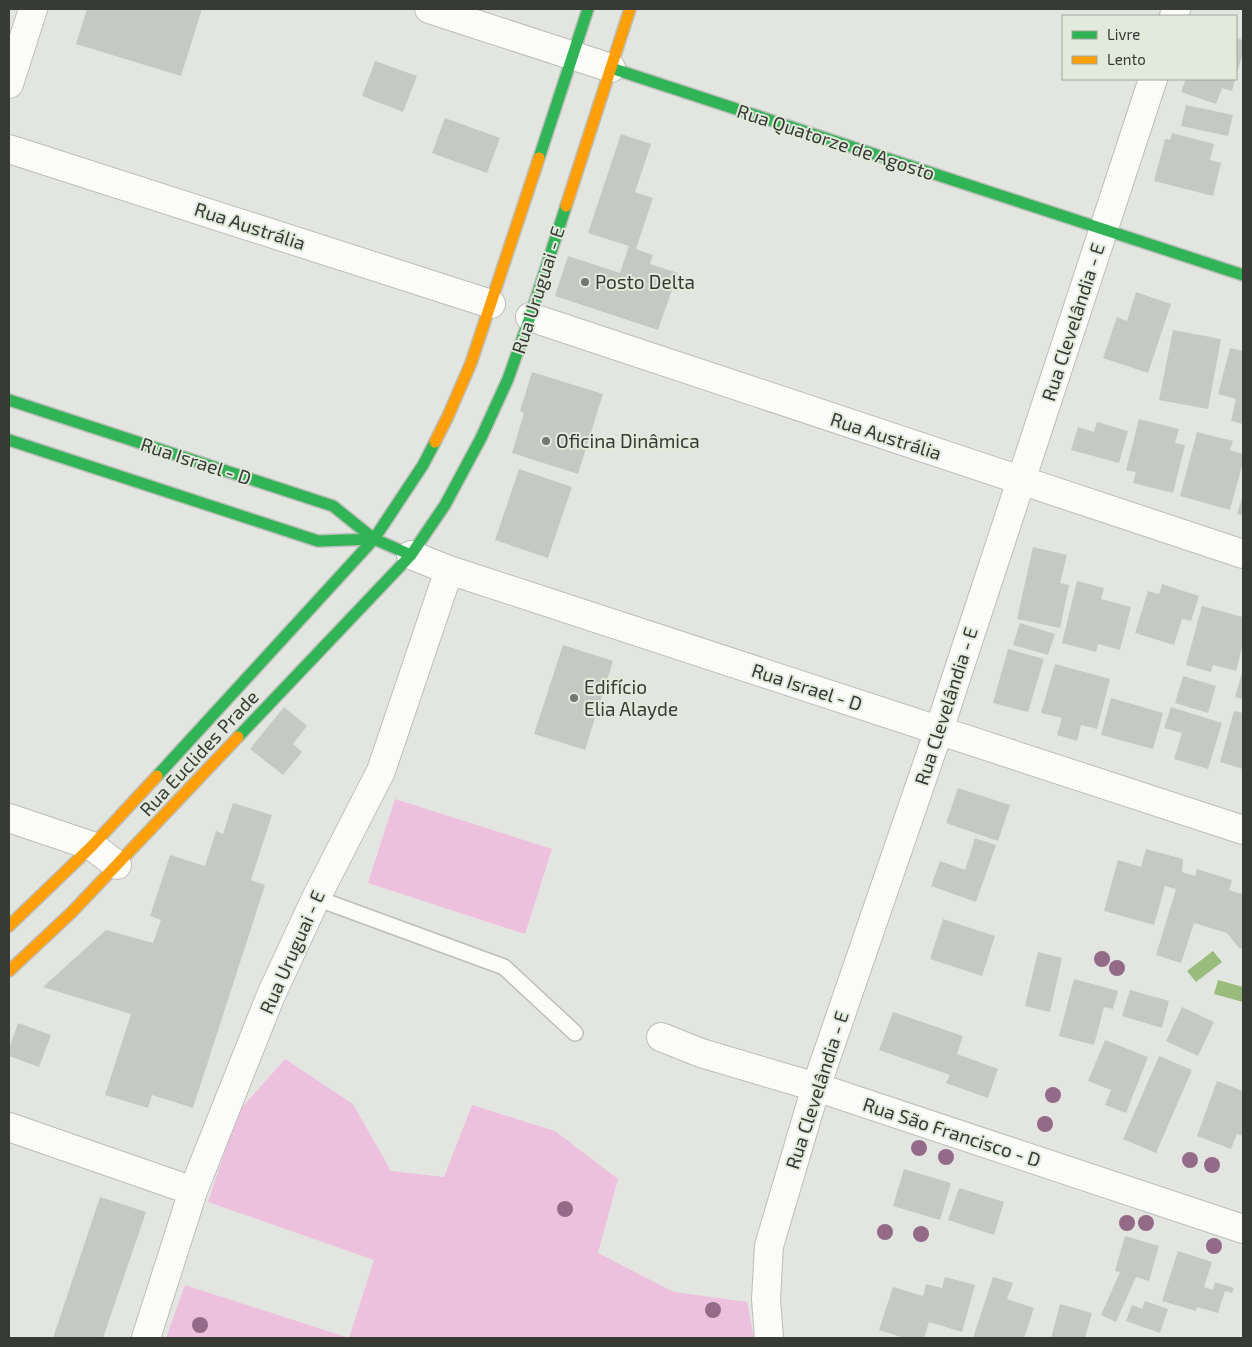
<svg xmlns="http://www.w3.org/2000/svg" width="1252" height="1347" viewBox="0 0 1252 1347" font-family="'Exo 2',sans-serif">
  <rect width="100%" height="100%" fill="#e3e6e0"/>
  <!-- green -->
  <path fill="#edc1dd" d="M395,799L552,849L525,934L368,883Z
    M285,1059L353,1104L391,1171L444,1177L472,1105L555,1131L618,1179L598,1253L674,1292L747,1302L754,1338H166L185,1285L349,1338L374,1260L208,1202L238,1112Z"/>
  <!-- water -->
  <path fill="#99bc7d" d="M1213,951L1222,962L1196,982L1187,971Z
    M1218,980L1243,987V1002L1214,994Z"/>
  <!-- building -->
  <path fill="#c5c8c3" d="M87,9H202L181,76L76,44Z
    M1236,38L1243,40V53L1236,76Z
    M375,61L417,76L403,112L362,96Z
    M1186,79H1235L1232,91L1222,88L1216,104L1181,92Z
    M1186,105L1233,115L1228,136L1181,126Z
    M445,118L500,138L487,173L432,153Z
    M1172,133L1214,144L1210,160L1221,163L1213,196L1154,181L1165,139L1170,140Z
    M621,134L651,144L635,192L653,198L636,249L653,255L650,264L678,273L658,330L555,296L568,256L620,273L629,246L588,233Z
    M1136,292L1171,304L1148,373L1103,358L1117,317L1127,321Z
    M1173,330L1221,339L1208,409L1159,400Z
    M1230,348L1243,351V424L1231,421L1236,399L1218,394Z
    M532,372L603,394L578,474L512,453L524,413L520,411Z
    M1139,419L1179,429L1175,443L1185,445L1173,493L1133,483L1136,472L1126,470Z
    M1097,422L1128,431L1119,463L1071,450L1078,427L1094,432Z
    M1197,432L1233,441L1230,450L1243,454V462L1230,510L1180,496Z
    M519,469L572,487L548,558L495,540Z
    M1243,495V516L1237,514Z
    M1033,547L1067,555L1060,583L1069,585L1060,628L1017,619Z
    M1077,581L1104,588L1101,599L1131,607L1120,650L1098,644L1096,652L1062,643Z
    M1162,584L1199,596L1191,621L1182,619L1174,645L1135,633L1148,591L1159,594Z
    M1202,606L1243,617V644L1236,671L1213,665L1211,672L1186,665Z
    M1020,623L1055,634L1048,655L1013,645Z
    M563,645L613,661L585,750L534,734Z
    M1008,649L1044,659L1028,712L993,703Z
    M1055,664L1110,679L1097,729L1081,725L1077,741L1057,735L1062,718L1041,713Z
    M1243,669V699L1235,697Z
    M1183,676L1216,686L1208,713L1175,703Z
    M1111,698L1163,713L1153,749L1101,735Z
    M284,707L307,726L293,744L302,752L283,775L250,749Z
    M1171,707L1222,723L1208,769L1174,759L1182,733L1164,728Z
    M1234,711L1243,713V769L1220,762Z
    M958,788L1010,805L998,841L946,823Z
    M233,803L272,815L251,880L265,885L193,1108L152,1095L148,1108L105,1095L131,1014L43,987L106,930L153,943L161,920L150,916L170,855L205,866L216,831L223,834Z
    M975,838L996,845L976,902L931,886L940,861L965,870Z
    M1146,849L1183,859L1182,872L1195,876L1197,869L1232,880L1229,890L1241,894L1243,887V949L1239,948L1227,933L1194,923L1181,963L1156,955L1176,889L1165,886L1154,925L1104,911L1118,860L1141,867Z
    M943,919L995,936L982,976L930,959Z
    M1038,952L1062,958L1050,1012L1025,1006Z
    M1074,979L1118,991L1113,1009L1104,1007L1094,1045L1059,1036Z
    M1130,990L1169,1001L1162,1028L1122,1016Z
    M1182,1007L1214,1022L1198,1056L1166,1041Z
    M893,1012L963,1036L957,1054L998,1069L988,1098L946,1083L950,1075L879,1050Z
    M18,1023L51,1035L39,1067L9,1056V1049Z
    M1105,1040L1148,1057L1126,1113L1105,1105L1111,1090L1088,1081Z
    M1159,1056L1192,1070L1156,1153L1123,1139Z
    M1217,1081L1243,1091V1136L1237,1134L1231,1149L1197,1136Z
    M904,1169L951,1183L940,1220L893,1206Z
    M959,1188L1004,1202L994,1235L948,1220Z
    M100,1197L146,1212L103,1338H53Z
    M1125,1236L1159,1246L1149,1281L1136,1277L1116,1322L1101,1315L1120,1272L1115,1271Z
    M1178,1251L1212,1262L1204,1287L1213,1290L1215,1282L1234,1288L1232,1293L1225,1291L1218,1313L1197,1307L1196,1311L1162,1301Z
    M945,1277L975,1285L962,1332L929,1322L924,1338H904L879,1330L893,1287L923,1296L926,1284L942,1288Z
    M993,1277L1013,1283L1007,1299L1034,1308L1024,1338H973Z
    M1145,1301L1168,1309L1160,1333L1126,1321L1132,1305L1142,1309Z
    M1060,1304L1092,1313L1085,1338H1051Z"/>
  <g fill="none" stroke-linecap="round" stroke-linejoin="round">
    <!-- lane casing -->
    <g stroke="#bbbeb9" stroke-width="18">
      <path id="lane" d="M316,898L504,967L575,1033"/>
    </g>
    <!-- street casing -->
    <g stroke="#bbbeb9" stroke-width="30">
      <path id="street" d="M429,9L611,68
        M1174,16L1176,9
        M9,84L33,9
        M9,149L491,304
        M530,317L1243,554
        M411,555L449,570L1243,830
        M9,818L92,846L117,865
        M661,1037L701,1053L816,1087L1243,1229
        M9,1127L193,1191
        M146,1338L193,1191L271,995L316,898L381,771L449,570
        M769,1338L766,1299L769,1246L816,1087L939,730L1153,79"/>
    </g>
    <!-- fast casing -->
    <g stroke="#bbbeb9" stroke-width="14">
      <path id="fast" d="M611,68L1243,275
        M539,158L588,9
        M9,400L333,506L374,539L411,555
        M9,440L318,541L374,539
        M238,737L411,555L445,505L481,438L508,379L530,317L566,206
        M157,776L374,539L423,465L435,442"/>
    </g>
    <!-- slow casing -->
    <g stroke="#bbbeb9" stroke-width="14">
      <path id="slow" d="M566,206L630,9
        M435,442L448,416L471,363L539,158
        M9,926L92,846L157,776
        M9,971L72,912L238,737"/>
    </g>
    <!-- lane -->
    <use href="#lane" stroke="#fbfbfa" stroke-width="15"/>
    <!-- street -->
    <use href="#street" stroke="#fbfbfa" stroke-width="28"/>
    <!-- fast -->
    <use href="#fast" stroke="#30b455" stroke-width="11"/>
    <!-- slow -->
    <use href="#slow" stroke="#ff9f0a" stroke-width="11"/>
  </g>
  <!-- trees -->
  <g fill="#946a89">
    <circle cx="1102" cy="959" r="8"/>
    <circle cx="1117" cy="968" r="8"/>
    <circle cx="1053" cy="1095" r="8"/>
    <circle cx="1045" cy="1124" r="8"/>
    <circle cx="919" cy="1148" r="8"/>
    <circle cx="946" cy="1157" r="8"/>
    <circle cx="1190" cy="1160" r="8"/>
    <circle cx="1212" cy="1165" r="8"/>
    <circle cx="565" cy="1209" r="8"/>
    <circle cx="1127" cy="1223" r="8"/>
    <circle cx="1146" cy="1223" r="8"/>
    <circle cx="885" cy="1232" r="8"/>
    <circle cx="921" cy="1234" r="8"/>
    <circle cx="1214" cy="1246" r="8"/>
    <circle cx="713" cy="1310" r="8"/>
    <circle cx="200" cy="1325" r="8"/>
  </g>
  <!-- markers -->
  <g fill="#737671" stroke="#e2eadc" stroke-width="2">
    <circle cx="585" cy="282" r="5"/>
    <circle cx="546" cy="441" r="5"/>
    <circle cx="574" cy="698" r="5"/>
  </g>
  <g text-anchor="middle" stroke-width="4" stroke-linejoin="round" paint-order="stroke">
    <!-- street labels -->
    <g font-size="19" fill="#373a35" stroke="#e2eadc">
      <text transform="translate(836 142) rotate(18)" y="7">Rua Quatorze de Agosto</text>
      <text transform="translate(250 226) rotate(18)" y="7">Rua Austrália</text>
      <text transform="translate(538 290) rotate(-72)" y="7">Rua Uruguai - E</text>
      <text transform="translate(1073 322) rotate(-72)" y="7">Rua Clevelândia - E</text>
      <text transform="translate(886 436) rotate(18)" y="7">Rua Austrália</text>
      <text transform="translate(196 461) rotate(18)" y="7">Rua Israel - D</text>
      <text transform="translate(807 687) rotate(18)" y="7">Rua Israel - D</text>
      <text transform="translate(946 706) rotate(-72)" y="7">Rua Clevelândia - E</text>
      <text transform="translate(199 753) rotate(-47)" y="7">Rua Euclides Prade</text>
      <text transform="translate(292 952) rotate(-66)" y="7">Rua Uruguai - E</text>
      <text transform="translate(817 1090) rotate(-72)" y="7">Rua Clevelândia - E</text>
      <text transform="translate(952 1132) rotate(18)" y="7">Rua São Francisco - D</text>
    </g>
    <!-- poi labels -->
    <g font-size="19" fill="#373a35" stroke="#e2eadc" text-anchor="start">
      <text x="595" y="289">Posto Delta</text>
      <text x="556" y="448">Oficina Dinâmica</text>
      <text x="584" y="694">Edifício<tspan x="584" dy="22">Elia Alayde</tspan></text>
    </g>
  </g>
  <!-- border -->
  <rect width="1252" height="1347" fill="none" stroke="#373a35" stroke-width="20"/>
  <!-- legend -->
  <rect x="1062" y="15" width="175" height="65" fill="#e2eadc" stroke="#9ea499"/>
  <rect x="1072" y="31" width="25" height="8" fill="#30b455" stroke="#9ea499"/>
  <text x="1107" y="40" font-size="15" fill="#373a35">Livre</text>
  <rect x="1072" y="56" width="25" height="8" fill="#ff9f0a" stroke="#9ea499"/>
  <text x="1107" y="65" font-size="15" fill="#373a35">Lento</text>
</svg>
